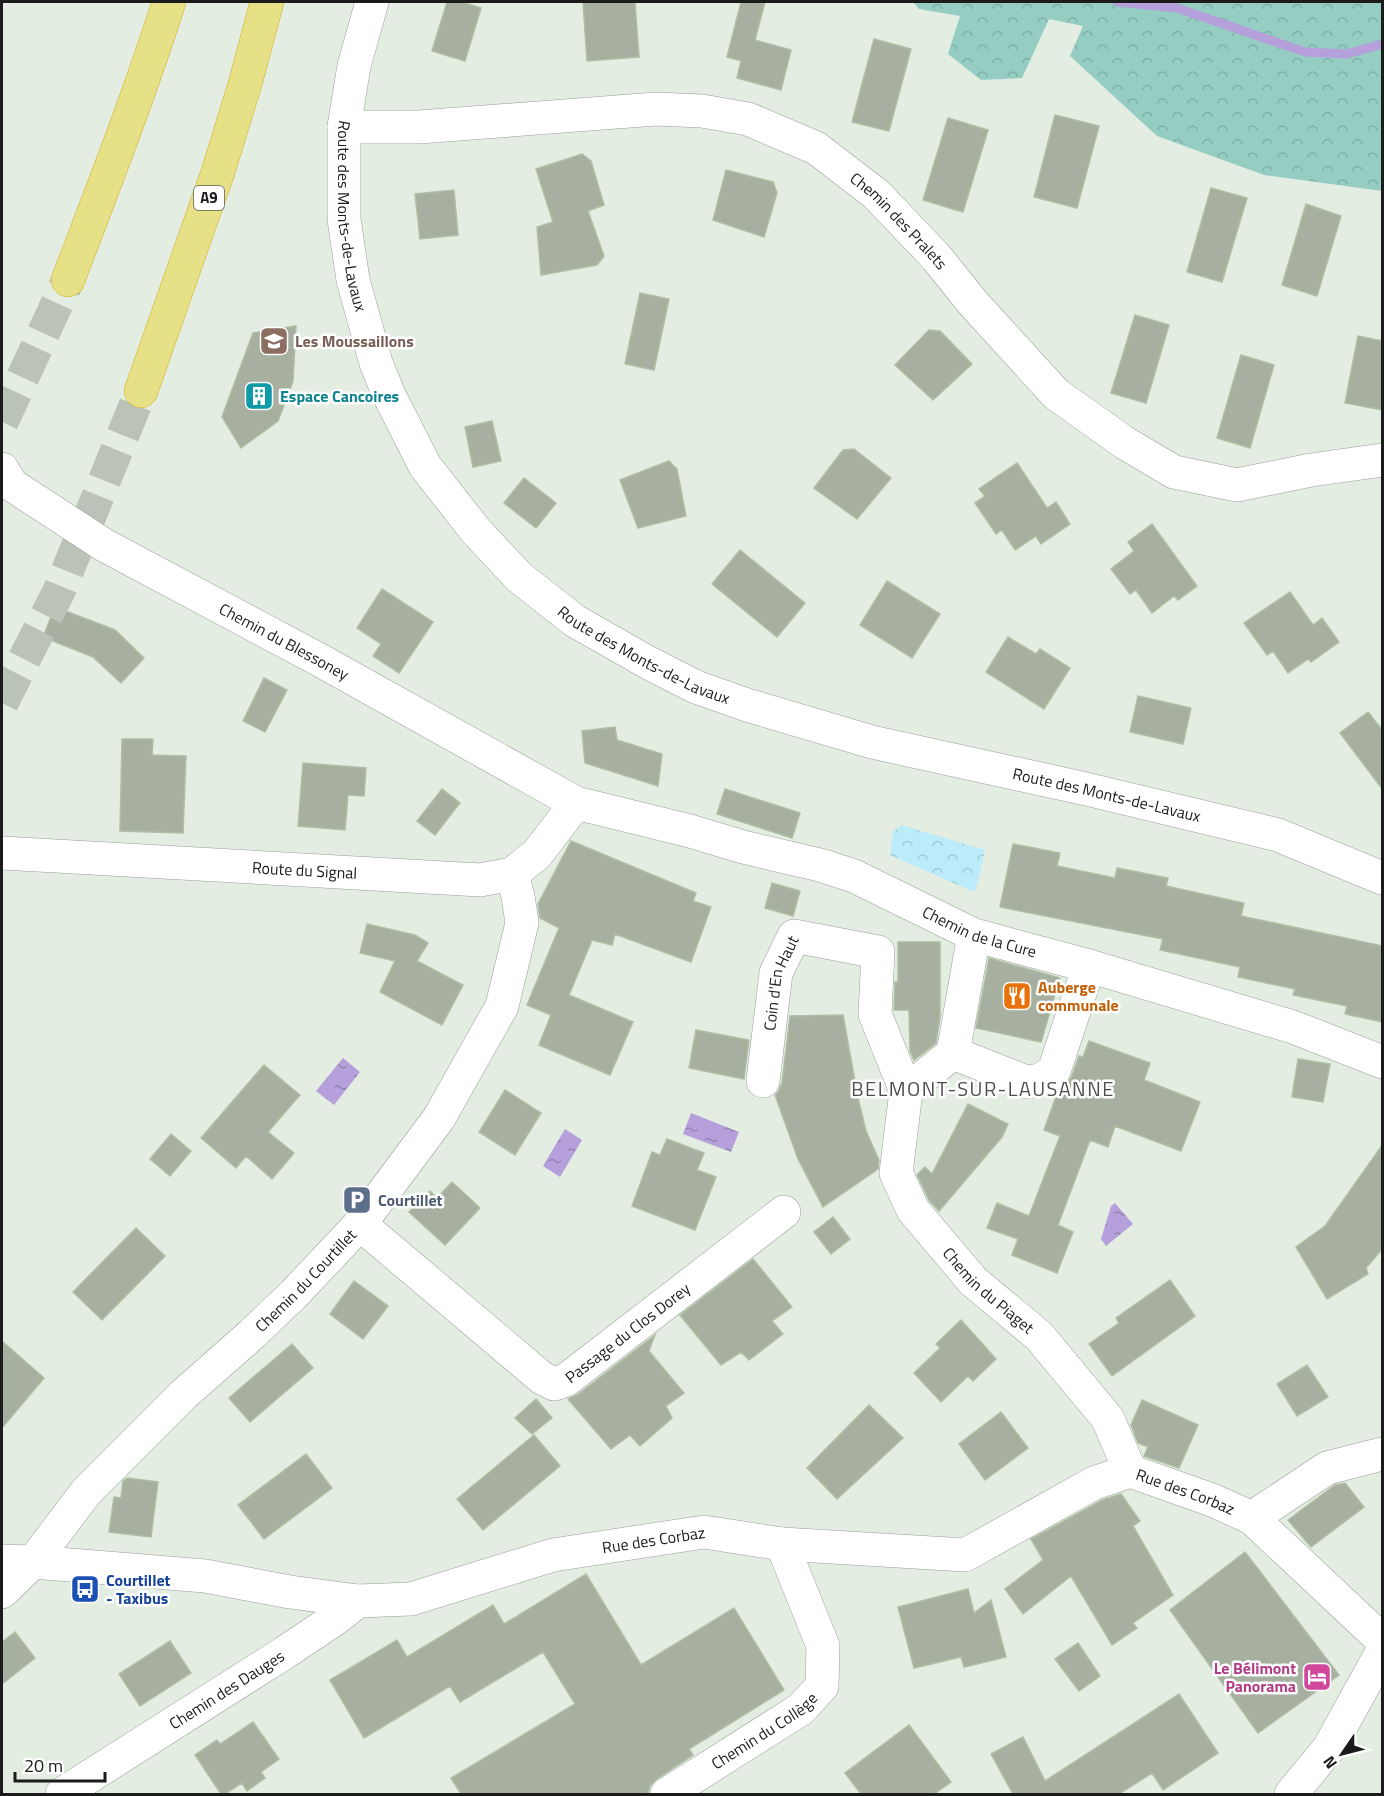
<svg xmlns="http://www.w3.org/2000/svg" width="1384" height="1796" viewBox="0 0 1384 1796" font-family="'Titillium Web',sans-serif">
  <defs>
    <pattern id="forest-crowns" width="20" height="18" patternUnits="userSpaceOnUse" patternTransform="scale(1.5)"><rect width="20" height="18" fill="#95cdc3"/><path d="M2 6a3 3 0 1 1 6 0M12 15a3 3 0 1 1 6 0" fill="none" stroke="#80afa7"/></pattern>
    <pattern id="park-crowns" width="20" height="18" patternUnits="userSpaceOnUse" patternTransform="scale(1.5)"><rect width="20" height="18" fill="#bcecf9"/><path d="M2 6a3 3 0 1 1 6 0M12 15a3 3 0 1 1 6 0" fill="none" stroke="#a1cad5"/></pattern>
    <pattern id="water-ripples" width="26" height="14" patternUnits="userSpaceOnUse" patternTransform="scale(1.5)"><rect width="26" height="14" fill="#b5a0db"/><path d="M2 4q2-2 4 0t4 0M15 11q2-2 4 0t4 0" fill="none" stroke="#9282b1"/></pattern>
  </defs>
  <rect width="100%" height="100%" fill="#e3ede1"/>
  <!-- forest -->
  <path fill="url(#forest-crowns)" d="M913,2H1382V191L1264,175L1157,136L1070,56L1083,26L1049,19L1022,78L981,80L948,54L960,16L919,9Z"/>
  <!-- park -->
  <path fill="url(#park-crowns)" d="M901,825L985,850L976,890L973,891L967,889L890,855L893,832Z"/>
  <!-- water -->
  <path fill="url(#water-ripples)" d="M343,1058L360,1072L334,1105L316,1091Z
    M691,1113L739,1132L731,1152L683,1134Z
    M565,1129L582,1140L560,1177L543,1166Z
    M1115,1203L1133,1224L1106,1246L1101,1239L1111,1206Z"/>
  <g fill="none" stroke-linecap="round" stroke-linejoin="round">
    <!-- stream -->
    <path stroke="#b5a0db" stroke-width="9" d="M1117,2L1177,8L1305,52L1347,54L1382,44"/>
  </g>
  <!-- building -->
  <path fill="#a6afa0" stroke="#afbfa3" stroke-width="1.5" d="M447,2H462L481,8L465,61L432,51Z
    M583,2H635L639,57L587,61Z
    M741,2H765L755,40L791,50L781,90L737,78L741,61L727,57Z
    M874,39L911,49L889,131L852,122Z
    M1055,115L1099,126L1077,208L1034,197Z
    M948,118L988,130L963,212L923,200Z
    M582,154L591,161L604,205L588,211L604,256L597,265L541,275L537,227L553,222L536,169Z
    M726,170L773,182L777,193L764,237L713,220Z
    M1211,188L1247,198L1222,282L1187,272Z
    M454,190L458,235L420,239L415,194Z
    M1306,204L1341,216L1317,296L1282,285Z
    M640,293L669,299L654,370L625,364Z
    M1135,315L1169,325L1146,403L1111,393Z
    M296,326L293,381L278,421L241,448L222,417L253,333Z
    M929,330L940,331L972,364L933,400L895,365Z
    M1358,336L1383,341V410L1345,403Z
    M1241,355L1274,365L1250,448L1217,438Z
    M492,421L501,461L473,467L465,427Z
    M854,449L891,478L857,519L814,488L843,450Z
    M669,461L677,469L686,516L638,528L620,480Z
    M1017,463L1047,508L1056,502L1070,524L1041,544L1036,536L1015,550L1002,530L996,534L975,503L985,496L979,489Z
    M524,478L556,503L536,528L504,503Z
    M1152,524L1197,586L1178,600L1174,596L1152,613L1136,590L1130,594L1111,569L1134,551L1128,542Z
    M740,550L805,603L777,637L712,584Z
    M887,581L940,614L912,658L860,625Z
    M382,589L433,622L399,673L373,656L381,644L357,628Z
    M1290,592L1313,625L1322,618L1339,642L1311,662L1308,659L1288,673L1273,651L1267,655L1244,623Z
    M55,607L115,630L144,658L121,683L93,657L43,637Z
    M1008,637L1036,654L1040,649L1070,668L1044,709L986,672Z
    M264,678L287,690L265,732L243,721Z
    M1138,696L1191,708L1183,744L1130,732Z
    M1368,712L1383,731V790L1340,733Z
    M615,727L617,740L662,754L658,786L585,763L582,731Z
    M122,739H153L152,755L186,756L183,833L120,831Z
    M303,763L366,768L364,796L348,795L345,830L298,826Z
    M442,789L460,803L435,835L417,821Z
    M725,789L800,813L792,838L717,814Z
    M571,841L696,893L693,901L711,907L691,962L615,934L612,945L592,940L569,995L633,1022L610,1075L539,1045L551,1015L527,1005L559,928L540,918L538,904Z
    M1013,844L1060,853L1057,866L1115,878L1117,868L1168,878L1166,886L1244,903L1241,916L1383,946V1022L1345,1014L1347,1006L1293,995L1295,989L1238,977L1240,967L1160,950L1163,939L1000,907Z
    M772,883L800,891L793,916L765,908Z
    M367,924L415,935L428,943L417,961L463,985L442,1025L380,992L395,961L360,953Z
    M898,942H940V1017L936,1043L914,1060L910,1051L909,1010H894L895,982H898Z
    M989,958L1060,978L1041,1042L976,1028Z
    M843,1015L858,1098L866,1131L879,1160L878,1169L823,1207L798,1159L775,1095L778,1092L782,1083L790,1016Z
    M696,1030L749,1040L744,1079L689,1068Z
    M1089,1041L1150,1063L1144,1080L1200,1102L1181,1151L1115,1126L1108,1147L1090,1140L1058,1225L1073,1232L1057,1273L1012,1255L1018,1239L987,1228L997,1203L1029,1216L1060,1136L1044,1130L1058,1091L1065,1086L1071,1078L1079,1056L1083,1057Z
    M1298,1059L1330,1064L1323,1102L1292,1097Z
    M264,1065L300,1095L268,1132L294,1153L272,1179L246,1156L236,1168L201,1138Z
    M505,1090L541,1113L515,1155L479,1132Z
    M968,1104L1008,1124L1002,1137L939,1211L929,1200L917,1175L925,1167L932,1174Z
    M171,1134L191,1151L170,1176L150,1159Z
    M667,1139L704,1153L697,1170L716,1177L695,1230L632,1206L652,1152L660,1155Z
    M1383,1144V1248L1366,1268L1368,1274L1327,1299L1296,1247L1325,1226Z
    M452,1182L480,1208L445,1245L409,1212L430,1191L437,1198Z
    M833,1217L850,1239L831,1254L814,1232Z
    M136,1228L165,1256L102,1320L73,1292Z
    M753,1259L792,1307L772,1321L783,1334L749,1360L741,1352L721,1365L680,1315Z
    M1170,1280L1195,1316L1112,1376L1089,1344L1119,1323L1116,1318Z
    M354,1281L388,1306L363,1339L330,1314Z
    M961,1320L996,1359L973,1381L968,1376L941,1402L914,1373L940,1348L936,1344Z
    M655,1335L649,1351L684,1393L666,1406L672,1418L640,1446L630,1435L611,1449L568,1399L577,1395Z
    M2,1341L44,1378L2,1428Z
    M292,1344L313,1368L250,1422L229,1398Z
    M1307,1365L1328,1397L1297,1416L1277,1384Z
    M536,1399L552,1418L532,1434L515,1418Z
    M1142,1400L1198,1425L1179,1468L1144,1456L1148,1447L1138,1443L1131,1425Z
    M869,1405L903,1438L837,1499L807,1468Z
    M1001,1412L1028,1448L985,1480L959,1444Z
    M534,1435L560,1466L483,1530L457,1499Z
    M306,1454L332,1488L264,1539L238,1505Z
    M127,1478L158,1482L151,1537L109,1532L114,1497L121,1498L123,1481Z
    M1345,1483L1364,1507L1311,1547L1288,1520L1335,1485Z
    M1121,1494L1140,1521L1133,1526L1173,1595L1133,1623L1137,1628L1112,1645L1071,1576L1023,1614L1005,1589L1043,1560L1031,1539L1102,1500Z
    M1245,1552L1339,1675L1258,1733L1170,1610Z
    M586,1574L641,1665L734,1608L784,1690L689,1749L693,1755L657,1779L650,1786L648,1794H461L451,1778L575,1704L543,1652L460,1702L450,1686L364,1738L330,1680L397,1640L407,1657L493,1605L504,1624Z
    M968,1589L974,1613L991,1600L1006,1657L964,1667L961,1657L914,1668L898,1607Z
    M15,1632L35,1658L2,1684V1642Z
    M170,1641L191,1673L140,1706L119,1674Z
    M1078,1643L1100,1676L1079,1691L1055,1659Z
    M1179,1694L1218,1753L1163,1790L1152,1773L1119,1794H1013L991,1754L1023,1737L1045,1781Z
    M253,1722L279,1759L261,1772L265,1778L247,1791L242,1783L225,1794H221L195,1755L217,1740L220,1744Z
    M909,1725L951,1782L934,1794H861L845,1773Z"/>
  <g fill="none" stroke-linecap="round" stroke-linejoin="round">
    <!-- highway-tunnel -->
    <path stroke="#bbc3b9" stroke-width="33" stroke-dasharray="33 16" stroke-linecap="butt" d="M2,422L68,280
      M2,703L60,589L141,391"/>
    <!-- minor casing -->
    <g stroke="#9c9c9c" stroke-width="34">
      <g id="minor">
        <path id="s1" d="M372,2L354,66L344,127V219L353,280L376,363L389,395L425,466L476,531L519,577L575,621L647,662L696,687L747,705L872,742L1086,789L1278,835L1382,878"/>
        <path id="s2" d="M344,127H419L656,109L702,111L748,119L816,148L876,194L936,257L973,303L1056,394L1125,443L1174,472L1237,485L1311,470L1382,460"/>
        <path id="s3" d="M2,469L12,485L104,545L316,658L576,803L690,831L743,847L820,865L854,876L974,935L1089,966L1293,1027L1382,1062"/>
        <path id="s4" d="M2,853L480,880L512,874L537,854L576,803"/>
        <path d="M953,1053L1026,1082L1040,1080L1054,1071L1089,966"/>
        <path id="s5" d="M763,1081L776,973L794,936L878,952L875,1014L906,1091L953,1053L974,935"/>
        <path id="s6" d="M906,1091L896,1173L913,1210L973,1281L1039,1336L1108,1419L1130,1471"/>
        <path id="s7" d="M360,1224L542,1378L554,1384L566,1380L784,1212"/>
        <path d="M1252,1518L1327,1468L1382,1454"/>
        <path id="s8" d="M2,1561L33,1562L205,1576L290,1592L358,1601L411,1599L553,1555L704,1532L782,1544L965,1555L1094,1483L1130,1471L1212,1500L1252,1518L1382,1640"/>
        <path id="s9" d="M2,1592L33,1562L87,1491L183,1395L252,1334L293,1295L360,1224L439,1118L502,1006L522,923L518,896L512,874"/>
        <path id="s10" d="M62,1794L284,1653L335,1619L358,1601"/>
        <path id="s11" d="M667,1794L801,1709L822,1686L823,1646L782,1544"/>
        <path d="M1291,1794L1329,1748L1382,1652"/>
      </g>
    </g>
    <!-- highway casing -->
    <g stroke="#d6af23" stroke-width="34">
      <path id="highway" d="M68,280C103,188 139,96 169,2
        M141,391L218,172L245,84L267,2"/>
    </g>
    <!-- minor -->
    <use href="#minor" stroke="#fff" stroke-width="33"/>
    <!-- highway -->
    <use href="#highway" stroke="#e6e087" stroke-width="33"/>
  </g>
  <!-- icons -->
  <defs>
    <g id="school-square" transform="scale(1.5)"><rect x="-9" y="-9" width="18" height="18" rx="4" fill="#8d6e63" stroke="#fff"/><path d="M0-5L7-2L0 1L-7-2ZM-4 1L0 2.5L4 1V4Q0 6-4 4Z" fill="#fff"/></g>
    <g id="building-square" transform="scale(1.5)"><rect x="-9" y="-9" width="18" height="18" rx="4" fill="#0f9aa8" stroke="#fff"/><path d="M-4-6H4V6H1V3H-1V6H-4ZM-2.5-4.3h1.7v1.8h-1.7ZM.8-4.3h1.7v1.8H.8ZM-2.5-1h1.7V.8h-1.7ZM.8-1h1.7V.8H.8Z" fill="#fff"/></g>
    <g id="restaurant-square" transform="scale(1.5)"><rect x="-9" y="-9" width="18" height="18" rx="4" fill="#e8710a" stroke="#fff"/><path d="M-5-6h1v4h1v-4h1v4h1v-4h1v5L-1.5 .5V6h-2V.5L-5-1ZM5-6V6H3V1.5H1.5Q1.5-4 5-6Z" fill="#fff"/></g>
    <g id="parking-square" transform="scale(1.5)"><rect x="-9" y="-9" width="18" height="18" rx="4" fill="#5c6f8a" stroke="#fff"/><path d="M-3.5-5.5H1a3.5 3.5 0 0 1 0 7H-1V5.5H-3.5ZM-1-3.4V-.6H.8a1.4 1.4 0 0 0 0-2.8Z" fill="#fff"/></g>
    <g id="bus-square" transform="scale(1.5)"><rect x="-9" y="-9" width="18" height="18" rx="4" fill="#1a4fb4" stroke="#fff"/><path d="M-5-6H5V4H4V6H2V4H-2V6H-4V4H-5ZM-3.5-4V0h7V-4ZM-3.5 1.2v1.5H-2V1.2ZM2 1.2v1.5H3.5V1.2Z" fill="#fff"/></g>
    <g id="hotel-square" transform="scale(1.5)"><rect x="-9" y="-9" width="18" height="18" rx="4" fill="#d1479c" stroke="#fff"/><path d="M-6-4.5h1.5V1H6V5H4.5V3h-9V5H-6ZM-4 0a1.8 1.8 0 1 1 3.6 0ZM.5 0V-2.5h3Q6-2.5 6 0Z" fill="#fff"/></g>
  </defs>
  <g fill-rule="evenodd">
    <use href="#school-square" x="274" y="341"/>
    <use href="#building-square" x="259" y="396"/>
    <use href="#restaurant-square" x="1017" y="996"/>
    <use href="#parking-square" x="357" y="1200"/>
    <use href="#bus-square" x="85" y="1589"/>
    <use href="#hotel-square" x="1317" y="1677"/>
  </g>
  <g text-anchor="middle" stroke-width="5" stroke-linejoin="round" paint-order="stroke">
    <!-- shield labels -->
    <rect fill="#fff" stroke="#5f5f5f" stroke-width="1.5" x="194" y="186" width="30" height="24" rx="4.5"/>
    <g font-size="15" font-weight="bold" fill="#1b1b1b">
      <text x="209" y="203">A9</text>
    </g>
    <!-- street labels -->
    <g font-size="16" fill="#1b1b1b" stroke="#fff">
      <text dy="6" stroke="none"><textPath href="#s1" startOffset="218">Route des Monts-de-Lavaux</textPath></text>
      <text dy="6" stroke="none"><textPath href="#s2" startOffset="590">Chemin des Pralets</textPath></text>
      <text dy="6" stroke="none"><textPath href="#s3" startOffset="333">Chemin du Blessoney</textPath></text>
      <text dy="6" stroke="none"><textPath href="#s1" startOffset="776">Route des Monts-de-Lavaux</textPath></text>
      <text dy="6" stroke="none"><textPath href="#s1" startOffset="1262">Route des Monts-de-Lavaux</textPath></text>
      <text dy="6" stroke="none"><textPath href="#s4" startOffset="303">Route du Signal</textPath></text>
      <text dy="6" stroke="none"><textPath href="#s3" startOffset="1092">Chemin de la Cure</textPath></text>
      <text dy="6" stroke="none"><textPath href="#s5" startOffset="100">Coin d'En Haut</textPath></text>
      <text dy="6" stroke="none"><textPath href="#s9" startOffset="436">Chemin du Courtillet</textPath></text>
      <text dy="6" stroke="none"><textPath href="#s6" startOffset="234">Chemin du Piaget</textPath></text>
      <text dy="6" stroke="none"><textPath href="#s7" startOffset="342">Passage du Clos Dorey</textPath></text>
      <text dy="6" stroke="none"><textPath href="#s8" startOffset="1220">Rue des Corbaz</textPath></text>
      <text dy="6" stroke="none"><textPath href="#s8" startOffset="662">Rue des Corbaz</textPath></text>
      <text dy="6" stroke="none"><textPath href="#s10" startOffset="195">Chemin des Dauges</textPath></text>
      <text dy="6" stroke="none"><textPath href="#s11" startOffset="116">Chemin du Collège</textPath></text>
    </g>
    <!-- education labels -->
    <g font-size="16" font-weight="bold" fill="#785e54" stroke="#fff" text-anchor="start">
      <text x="295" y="347">Les Moussaillons</text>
    </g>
    <!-- culture labels -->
    <g font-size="16" font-weight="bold" fill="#0d838f" stroke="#fff" text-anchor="start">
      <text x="280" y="402">Espace Cancoires</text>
    </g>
    <!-- food labels -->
    <g font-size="16" font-weight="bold" fill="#c56008" stroke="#fff" text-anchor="start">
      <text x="1038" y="993">Auberge<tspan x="1038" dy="18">communale</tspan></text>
    </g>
    <!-- service labels -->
    <g font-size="16" font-weight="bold" fill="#4e5e75" stroke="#fff" text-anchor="start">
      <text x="378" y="1206">Courtillet</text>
    </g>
    <!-- transit labels -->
    <g font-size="16" font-weight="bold" fill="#164399" stroke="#fff" text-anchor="start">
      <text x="106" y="1586">Courtillet<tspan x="106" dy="18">- Taxibus</tspan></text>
    </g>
    <!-- hotel labels -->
    <g font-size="16" font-weight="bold" fill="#b23c85" stroke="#fff" text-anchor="end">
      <text x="1296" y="1674">Le Bélimont<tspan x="1296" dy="18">Panorama</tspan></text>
    </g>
    <!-- quarter labels -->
    <g font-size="20" letter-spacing="1.5" fill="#4e4e4e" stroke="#fff">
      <text x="983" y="1096">BELMONT-SUR-LAUSANNE</text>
    </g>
  </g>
  <!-- border -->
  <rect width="1384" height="1796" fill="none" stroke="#1b1b1b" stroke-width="6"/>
  <!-- north arrow -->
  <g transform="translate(1342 1754) rotate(235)" stroke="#ffffff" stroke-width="4.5" paint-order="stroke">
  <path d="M0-4.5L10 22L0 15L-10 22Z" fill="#1b1b1b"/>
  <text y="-9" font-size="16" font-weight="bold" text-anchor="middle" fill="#1b1b1b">N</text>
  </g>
  <!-- scale -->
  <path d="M15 1772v9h90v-9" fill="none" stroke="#1b1b1b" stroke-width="3"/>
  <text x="24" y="1772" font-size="18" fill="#1b1b1b" stroke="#ffffff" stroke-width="4.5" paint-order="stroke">20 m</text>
</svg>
